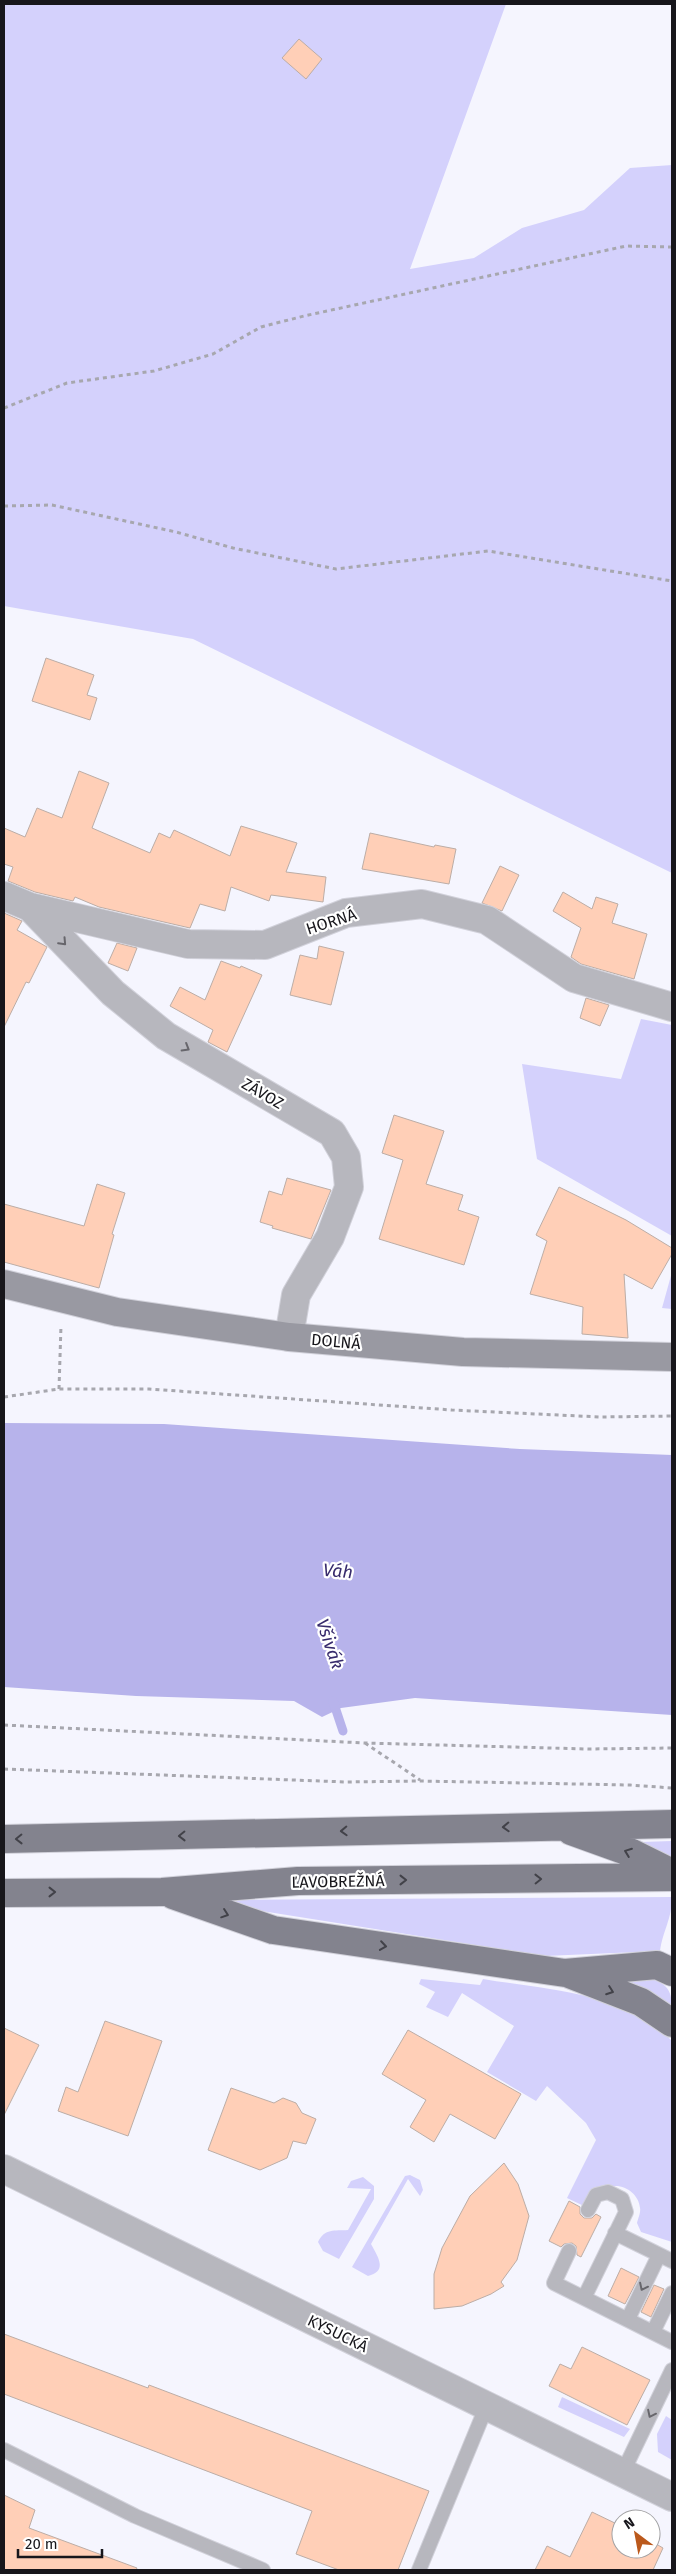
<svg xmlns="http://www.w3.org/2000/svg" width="676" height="2574" viewBox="0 0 676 2574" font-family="'Fira Sans',sans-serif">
  <rect width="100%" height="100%" fill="#f5f5fe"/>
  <!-- green -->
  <path fill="#d4d1fc" d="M4,4H506L410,269L474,258L522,228L584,210L630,168L672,165V873L193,639L4,606Z
    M641,1019L672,1025V1236L537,1159L522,1064L621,1079Z
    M672,1272V1309L662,1308Z
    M672,1841V1856H662L641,1845L642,1842Z
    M672,1897C672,1919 663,1930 660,1951L545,1956L217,1904L218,1900Z
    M645,1976C665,1983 672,1987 672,2009L622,1982Z
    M421,1979L480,1985L483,1979C548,1990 624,1992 672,2041V2242L641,2232L637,2223C638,2219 641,2212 640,2208C639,2193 621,2181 607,2188C600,2191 592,2201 586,2207L567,2198L596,2140L586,2123L547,2086L536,2101L487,2072L514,2026L462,1993L448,2017L426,2007L435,1992L419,1984Z
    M410,2175L420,2180L423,2190L420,2196L408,2179L371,2244C378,2257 388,2271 368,2276L352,2267L405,2176Z
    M363,2177L374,2186V2199L339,2259L323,2251L318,2242C325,2228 334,2231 348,2230L371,2189L347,2188L351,2181Z
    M562,2397L630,2429L624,2437L558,2407Z
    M666,2416L672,2420V2460L658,2452L657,2434Z"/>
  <!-- water -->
  <path fill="#b7b3eb" d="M4,1423L164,1424L520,1449L672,1455V1715L415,1698L341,1708L322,1717L294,1701L136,1696L4,1687Z"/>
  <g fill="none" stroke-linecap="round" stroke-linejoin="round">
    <!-- stream -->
    <path stroke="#b7b3eb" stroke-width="9" d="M333,1701L343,1731"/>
  </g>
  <!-- building -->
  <path fill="#ffcfb7" stroke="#bcada6" d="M299,39L322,59L306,79L282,58Z
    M46,658L94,675L87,695L97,698L90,720L32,701Z
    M79,771L109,783L92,828L150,853L159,833L170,838L174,830L230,856L241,826L297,843L286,872L326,877L323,902L271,895L269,901L231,887L225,911L200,904L190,928L99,907L75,897L73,901L35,892L8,881L13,867L4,864V828L25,837L37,808L62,818Z
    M370,833L434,847L435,845L456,849L449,884L362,869Z
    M500,866L519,875L502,911L482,903Z
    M563,892L592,909L596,897L618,904L612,923L647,934L634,979L581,964L571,957L581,928L553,911Z
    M4,913L22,921L17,930L47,947L29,983L26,982L4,1027Z
    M117,943L137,948L128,971L108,963Z
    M319,946L344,952L331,1005L290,995L300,955L317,959Z
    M221,961L240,968L241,966L262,975L227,1052L208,1042L213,1030L170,1006L180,987L205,1000Z
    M586,998L609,1005L600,1026L580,1018Z
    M394,1115L444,1131L426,1184L463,1195L458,1210L479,1217L464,1265L379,1239L403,1160L382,1153Z
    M287,1178L331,1190L311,1239L272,1228L273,1226L260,1222L269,1191L282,1195Z
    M97,1184L125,1193L112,1234L114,1235L99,1288L4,1262V1204L84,1226Z
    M559,1187L626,1220L672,1248V1254L652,1289L624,1274L628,1338L582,1334L583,1307L530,1294L547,1241L536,1235Z
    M105,2021L162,2041L128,2136L58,2111L66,2087L78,2092Z
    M4,2028L39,2045L4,2115Z
    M408,2030L521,2094L495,2139L450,2114L434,2142L410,2127L426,2100L382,2074Z
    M231,2088L274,2103L283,2098L296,2103L302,2113L316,2119L306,2144L293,2141L287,2158L260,2170L208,2150Z
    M504,2163L518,2184L529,2216L517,2260L501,2282L504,2286L491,2294L462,2306L434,2309V2274L442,2248L470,2196Z
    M569,2201L580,2207V2214L584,2218H592L596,2214L601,2217L581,2257L577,2255L576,2246L572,2243L564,2244L561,2247L549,2241Z
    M621,2268L639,2277L625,2304L608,2296Z
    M654,2285L664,2289L651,2317L641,2312Z
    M4,2334L148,2388L149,2385L429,2491L398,2570H339L296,2554L312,2511L4,2394Z
    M582,2347L650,2380L627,2425L549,2386L560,2364L571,2369Z
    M4,2495L35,2510L29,2528L137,2568L136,2570H4Z
    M592,2512L621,2526V2549H651V2541L663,2548L653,2570H535L547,2546L570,2557Z"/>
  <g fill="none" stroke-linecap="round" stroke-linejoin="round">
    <!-- service casing -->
    <g stroke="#d1d1da" stroke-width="16">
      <path id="service" d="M615,2233L672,2261
        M569,2251L554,2283L672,2342
        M584,2298L626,2212L622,2199L608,2192L596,2195L588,2210
        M628,2319L659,2255
        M653,2332L672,2293
        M4,2450L135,2516L263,2570
        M622,2474L672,2370
        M419,2570L487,2405"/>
    </g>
    <!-- minor casing -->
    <g stroke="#d1d1da" stroke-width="30">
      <path id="minor" d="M4,896L30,907L188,944L265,945L346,913L422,904L487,920L574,978L672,1007
        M30,907L113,993L166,1036L332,1133L346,1157L349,1187L330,1237L296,1295L289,1337
        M4,2169L672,2497"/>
    </g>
    <!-- secondary casing -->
    <g stroke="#d1d1da" stroke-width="30">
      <path id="secondary" d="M4,1284L117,1312L289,1337L463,1352L672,1357"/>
    </g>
    <!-- primary casing -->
    <g stroke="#d1d1da" stroke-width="30">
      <path id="primary" d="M571,1831L632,1853L672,1873
        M4,1839L672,1824
        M4,1893L162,1892L298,1881L672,1877
        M173,1895L273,1930L565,1973L657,1965L672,1972
        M569,1974L641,2002L672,2023"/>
    </g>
    <!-- path -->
    <path stroke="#a7a7ae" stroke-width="3" stroke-dasharray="4 4" stroke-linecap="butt" d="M4,408L67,383L154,371L213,354L261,327L304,316L626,246L672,247
      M4,506L52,505L176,532L233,548L336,569L488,551L672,581
      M59,1389L61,1325
      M4,1397L59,1389H149L452,1410L601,1417L672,1416
      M4,1725L365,1743L588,1749L672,1748
      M365,1743L420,1780
      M4,1769L346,1782L420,1781L630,1785L672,1788"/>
    <!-- service -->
    <use href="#service" stroke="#b7b7be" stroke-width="14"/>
    <!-- minor -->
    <use href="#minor" stroke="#b7b7be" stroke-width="28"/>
    <!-- secondary -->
    <use href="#secondary" stroke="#9999a2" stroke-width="28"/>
    <!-- primary -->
    <use href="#primary" stroke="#83838e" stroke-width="28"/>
  </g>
  <!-- one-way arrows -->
  <defs><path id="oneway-chevron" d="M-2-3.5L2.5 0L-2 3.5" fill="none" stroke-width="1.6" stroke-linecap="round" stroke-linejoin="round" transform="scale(1.25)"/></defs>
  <g stroke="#67666c">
    <use href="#oneway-chevron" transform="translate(63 942) rotate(47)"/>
    <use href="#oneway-chevron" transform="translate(186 1048) rotate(31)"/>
    <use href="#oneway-chevron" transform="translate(643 2287) rotate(116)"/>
    <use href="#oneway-chevron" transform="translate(651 2414) rotate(116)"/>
  </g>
  <g stroke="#424249">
    <use href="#oneway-chevron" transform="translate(506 1827) rotate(178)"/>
    <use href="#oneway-chevron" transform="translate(344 1831) rotate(178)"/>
    <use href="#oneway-chevron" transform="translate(182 1836) rotate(179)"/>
    <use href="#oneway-chevron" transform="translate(19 1839) rotate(179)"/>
    <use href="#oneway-chevron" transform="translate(628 1852) rotate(-159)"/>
    <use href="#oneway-chevron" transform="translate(538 1879) rotate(-1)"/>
    <use href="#oneway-chevron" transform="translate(403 1880)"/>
    <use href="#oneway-chevron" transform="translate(52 1892)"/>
    <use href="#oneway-chevron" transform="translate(225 1914) rotate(19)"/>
    <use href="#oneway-chevron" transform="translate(383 1946) rotate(8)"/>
    <use href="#oneway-chevron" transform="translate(610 1991) rotate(20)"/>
  </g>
  <g text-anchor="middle" stroke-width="4.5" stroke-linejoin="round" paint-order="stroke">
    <!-- street labels -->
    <g font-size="16" fill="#17161b" stroke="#fff">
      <text transform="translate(331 921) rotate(-18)" y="6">HORNÁ</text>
      <text transform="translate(263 1093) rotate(30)" y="6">ZÁVOZ</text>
      <text transform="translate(336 1341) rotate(5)" y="6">DOLNÁ</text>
      <text transform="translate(338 1881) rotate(-1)" y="6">ĽAVOBREŽNÁ</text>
      <text transform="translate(338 2333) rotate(26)" y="6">KYSUCKÁ</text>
    </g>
    <!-- water labels -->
    <g font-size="18" font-style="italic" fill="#372b6c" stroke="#fff">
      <text transform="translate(338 1571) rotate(5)" y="6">Váh</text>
      <text transform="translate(330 1644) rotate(71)" y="6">Všivák</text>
    </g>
  </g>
  <!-- border -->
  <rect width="676" height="2574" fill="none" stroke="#17161b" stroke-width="10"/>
  <!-- north arrow -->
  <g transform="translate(636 2534) rotate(328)"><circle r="24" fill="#ffffff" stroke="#a2a2a4"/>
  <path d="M0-4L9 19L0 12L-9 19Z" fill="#bb591c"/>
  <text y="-8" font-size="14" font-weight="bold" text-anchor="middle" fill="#17161b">N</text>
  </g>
  <!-- scale -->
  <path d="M18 2549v8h84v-8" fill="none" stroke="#17161b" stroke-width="2.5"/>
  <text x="25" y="2549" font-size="15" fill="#17161b" stroke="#ffffff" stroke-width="4" paint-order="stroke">20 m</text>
</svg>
